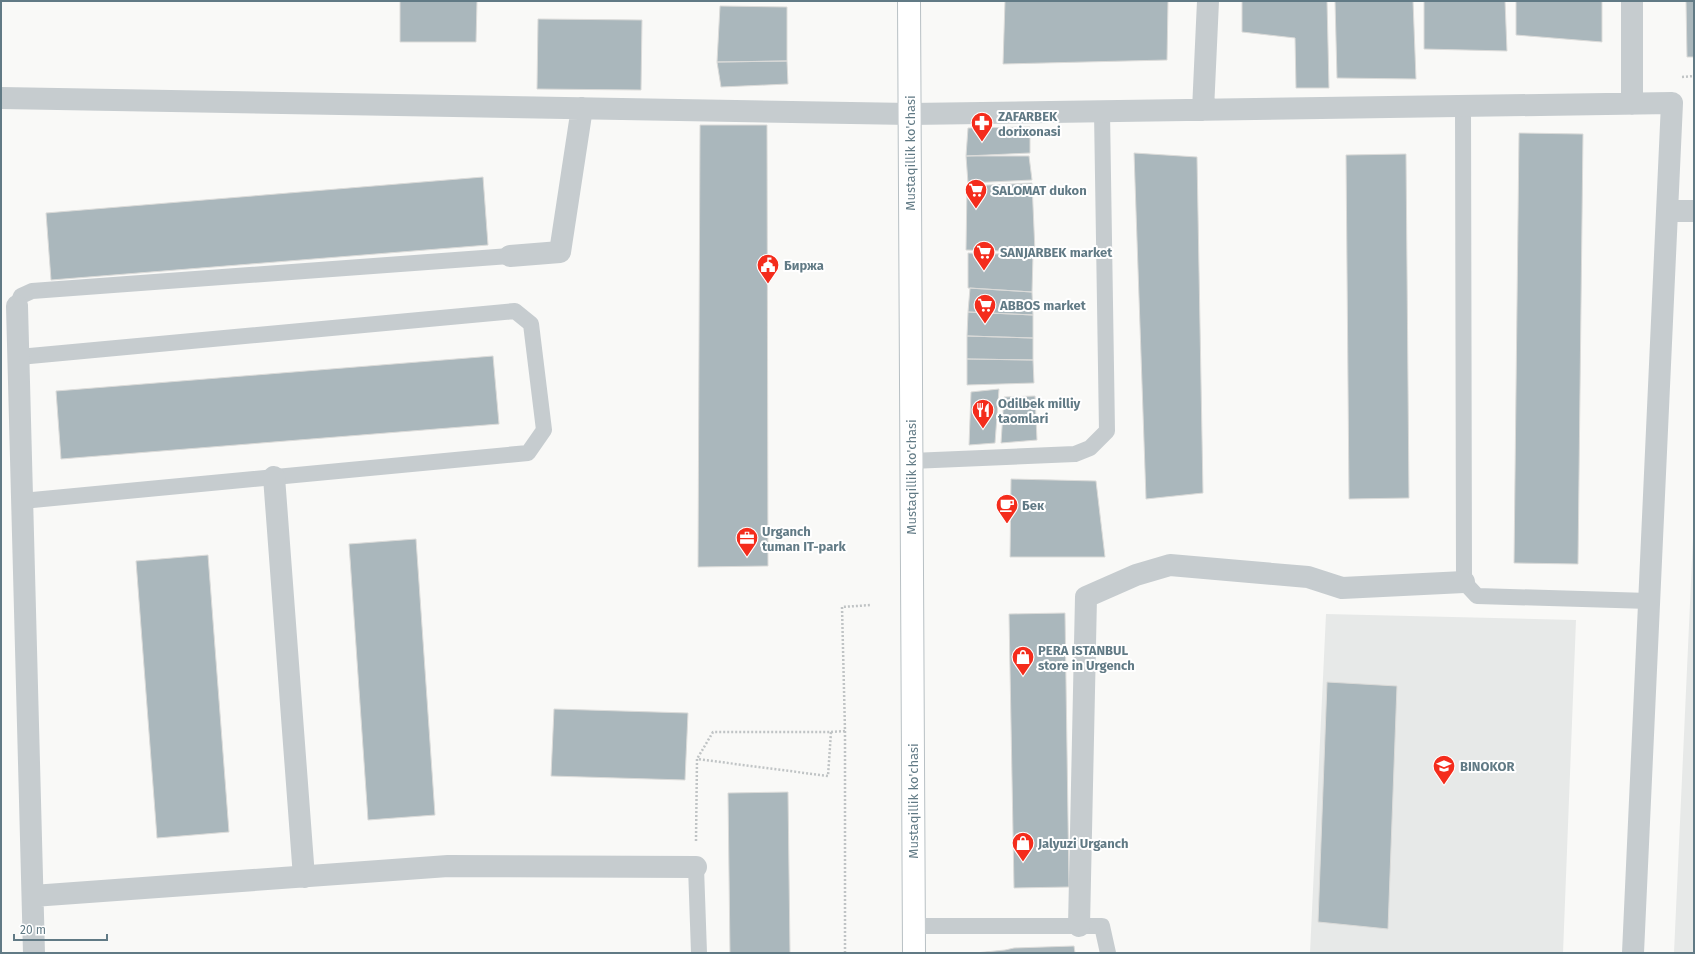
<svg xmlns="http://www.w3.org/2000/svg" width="1695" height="954" viewBox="0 0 1695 954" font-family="'Fira Sans',sans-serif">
  <rect width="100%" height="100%" fill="#f9f9f7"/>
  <!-- built -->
  <path fill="#e7e9e8" d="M1694,516V953H1674Z
    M1326,614L1576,620L1563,953H1310Z"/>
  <!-- building -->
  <path fill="#aab7bc" stroke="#dbdbd9" d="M400,1H477L476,42H400Z
    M1005,1H1168L1167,60L1003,64Z
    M1242,1H1327L1329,88H1296L1295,38L1242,32Z
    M1335,1H1413L1416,79L1337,78Z
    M1424,1H1505L1507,51L1424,49Z
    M1516,1H1602V42L1516,35Z
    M1686,1H1694V57H1687Z
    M720,6L787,7V61L717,62Z
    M538,19L642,20L641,90L537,89Z
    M787,61L788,84L721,87L717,62Z
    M700,125H767L768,566L698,567Z
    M1030,127V153L966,156L968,128Z
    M1519,133L1583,134L1578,564L1514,563Z
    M1134,153L1197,157L1203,493L1146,499Z
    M1406,154L1409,498L1349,499L1346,155Z
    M966,156H1029L1032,180L968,183Z
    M483,177L488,245L51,280L46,213Z
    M1032,183L1035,252L966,250L967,186Z
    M968,253L1033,255L1032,292L968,288Z
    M970,288L1032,292L1033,315L968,312Z
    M968,312L1033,315V338L967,336Z
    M967,336L1033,338V360L967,359Z
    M493,356L499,424L61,459L56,391Z
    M967,359L1033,360L1034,383L967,385Z
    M999,389L995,443L969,445L971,392Z
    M1035,396L1037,440L1001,443L1004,397Z
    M1011,479L1096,481L1105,557H1010Z
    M416,539L435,815L368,820L349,544Z
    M208,555L229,832L157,838L136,561Z
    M1065,613L1069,887L1014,888L1009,614Z
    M1327,682L1397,686L1388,929L1318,922Z
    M554,709L688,713L685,780L551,776Z
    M788,792L790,953H730L728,793Z
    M1074,946L1075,953H975L1005,950L1014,948Z"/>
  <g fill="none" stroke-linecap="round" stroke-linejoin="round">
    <!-- secondary casing -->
    <g stroke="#b8c0c4" stroke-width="24">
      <path id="secondary" d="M909,1L914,953"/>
    </g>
    <!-- path -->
    <path stroke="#c0c4c5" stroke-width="2.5" stroke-dasharray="2 2" stroke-linecap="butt" d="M1682,77L1694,76
      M845,731V953
      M831,732L845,731L842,607L871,605
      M696,841L697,759L828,776L831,732H713L697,759"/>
    <!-- lane -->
    <path stroke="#c6cccf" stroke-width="16" d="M1463,107L1464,582L1477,596L1649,601
      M17,306L21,296L32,291L510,256
      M19,357L515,311L531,324L544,430L528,453L22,501
      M911,461L1075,454L1090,448L1107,431L1102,112
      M696,867L699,953
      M914,926H1102L1108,953"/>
    <!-- street -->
    <path stroke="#c6cccf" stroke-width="22" d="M1,98L910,114L1672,103L1633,953
      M1632,104V1
      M1203,110L1208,1
      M1667,211H1694
      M510,256L560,252L582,108
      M17,306L34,953
      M274,477L304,877
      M33,896L448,866L696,867
      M1079,926L1086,597L1136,575L1170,565L1308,577L1342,588L1464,582"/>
    <!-- secondary -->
    <use href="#secondary" stroke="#fff" stroke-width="22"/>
  </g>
  <!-- icons -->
  <defs>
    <g id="pharmacy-pin" transform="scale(1.15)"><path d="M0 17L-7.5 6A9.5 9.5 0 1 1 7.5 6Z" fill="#f42c1c" stroke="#fff"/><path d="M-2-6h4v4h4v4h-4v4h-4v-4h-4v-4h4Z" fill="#fff"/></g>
    <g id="supermarket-pin" transform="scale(1.15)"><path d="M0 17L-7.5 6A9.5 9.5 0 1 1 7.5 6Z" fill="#f42c1c" stroke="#fff"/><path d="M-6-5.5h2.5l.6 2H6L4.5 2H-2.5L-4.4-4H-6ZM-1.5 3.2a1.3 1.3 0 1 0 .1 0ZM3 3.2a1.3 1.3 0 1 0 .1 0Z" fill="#fff"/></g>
    <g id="civic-pin" transform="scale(1.15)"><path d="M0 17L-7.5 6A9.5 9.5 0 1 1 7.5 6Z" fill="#f42c1c" stroke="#fff"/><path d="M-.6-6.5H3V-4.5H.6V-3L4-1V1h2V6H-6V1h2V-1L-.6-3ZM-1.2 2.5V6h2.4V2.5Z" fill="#fff"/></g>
    <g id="restaurant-pin" transform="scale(1.15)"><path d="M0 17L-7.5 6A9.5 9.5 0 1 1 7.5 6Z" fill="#f42c1c" stroke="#fff"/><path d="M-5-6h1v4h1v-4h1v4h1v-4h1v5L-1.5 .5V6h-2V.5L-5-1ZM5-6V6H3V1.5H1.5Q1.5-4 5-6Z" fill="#fff"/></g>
    <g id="cafe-pin" transform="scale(1.15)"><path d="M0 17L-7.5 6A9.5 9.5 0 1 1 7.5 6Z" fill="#f42c1c" stroke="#fff"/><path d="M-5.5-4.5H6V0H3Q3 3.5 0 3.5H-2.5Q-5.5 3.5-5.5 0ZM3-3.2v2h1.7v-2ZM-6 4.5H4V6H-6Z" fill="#fff"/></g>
    <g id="office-pin" transform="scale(1.15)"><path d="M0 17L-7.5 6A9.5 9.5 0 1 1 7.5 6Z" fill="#f42c1c" stroke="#fff"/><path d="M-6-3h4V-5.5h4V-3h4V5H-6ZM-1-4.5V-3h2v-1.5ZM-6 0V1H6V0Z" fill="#fff"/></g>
    <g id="shop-pin" transform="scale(1.15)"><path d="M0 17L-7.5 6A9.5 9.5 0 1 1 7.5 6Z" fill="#f42c1c" stroke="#fff"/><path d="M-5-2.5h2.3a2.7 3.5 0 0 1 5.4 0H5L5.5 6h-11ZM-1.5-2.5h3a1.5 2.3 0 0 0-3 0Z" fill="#fff"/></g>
    <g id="school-pin" transform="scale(1.15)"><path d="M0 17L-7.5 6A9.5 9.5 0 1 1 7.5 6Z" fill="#f42c1c" stroke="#fff"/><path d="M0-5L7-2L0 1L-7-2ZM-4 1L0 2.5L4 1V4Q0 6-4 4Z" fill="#fff"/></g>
  </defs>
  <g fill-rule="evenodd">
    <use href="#pharmacy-pin" x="982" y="123"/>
    <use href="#supermarket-pin" x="976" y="190"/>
    <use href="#supermarket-pin" x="984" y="252"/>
    <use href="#civic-pin" x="768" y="265"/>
    <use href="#supermarket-pin" x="985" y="305"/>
    <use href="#restaurant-pin" x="983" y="410"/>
    <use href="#cafe-pin" x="1007" y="505"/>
    <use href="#office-pin" x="747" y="538"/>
    <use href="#shop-pin" x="1023" y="657"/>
    <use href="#school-pin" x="1444" y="766"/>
    <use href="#shop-pin" x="1023" y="843"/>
  </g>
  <g text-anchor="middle" stroke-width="4" stroke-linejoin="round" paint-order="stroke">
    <!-- poi labels -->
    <g font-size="13" font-weight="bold" fill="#617a85" stroke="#fff" text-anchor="start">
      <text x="998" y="121">ZAFARBEK<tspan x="998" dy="15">dorixonasi</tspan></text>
      <text x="992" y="195">SALOMAT dukon</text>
      <text x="1000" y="257">SANJARBEK market</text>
      <text x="784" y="270">Биржа</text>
      <text x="1000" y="310">ABBOS market</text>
      <text x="998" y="408">Odilbek milliy<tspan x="998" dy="15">taomlari</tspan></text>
      <text x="1022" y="510">Бек</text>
      <text x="762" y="536">Urganch<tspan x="762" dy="15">tuman IT-park</tspan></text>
      <text x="1038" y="655">PERA ISTANBUL<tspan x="1038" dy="15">store in Urgench</tspan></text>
      <text x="1460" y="771">BINOKOR</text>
      <text x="1038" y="848">Jalyuzi Urganch</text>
    </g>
    <!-- street labels -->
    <g font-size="13" fill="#617a85" stroke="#fff">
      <text transform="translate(910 153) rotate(-90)" y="5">Mustaqillik ko'chasi</text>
      <text transform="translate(911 477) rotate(-90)" y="5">Mustaqillik ko'chasi</text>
      <text transform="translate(913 801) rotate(-90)" y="5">Mustaqillik ko'chasi</text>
    </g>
  </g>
  <!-- border -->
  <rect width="1695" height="954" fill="none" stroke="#617a85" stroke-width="4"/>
  <!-- scale -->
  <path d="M14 934v6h93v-6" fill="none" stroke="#617a85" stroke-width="2"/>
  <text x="20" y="934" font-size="12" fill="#617a85" stroke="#ffffff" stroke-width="3" paint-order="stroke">20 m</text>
</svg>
